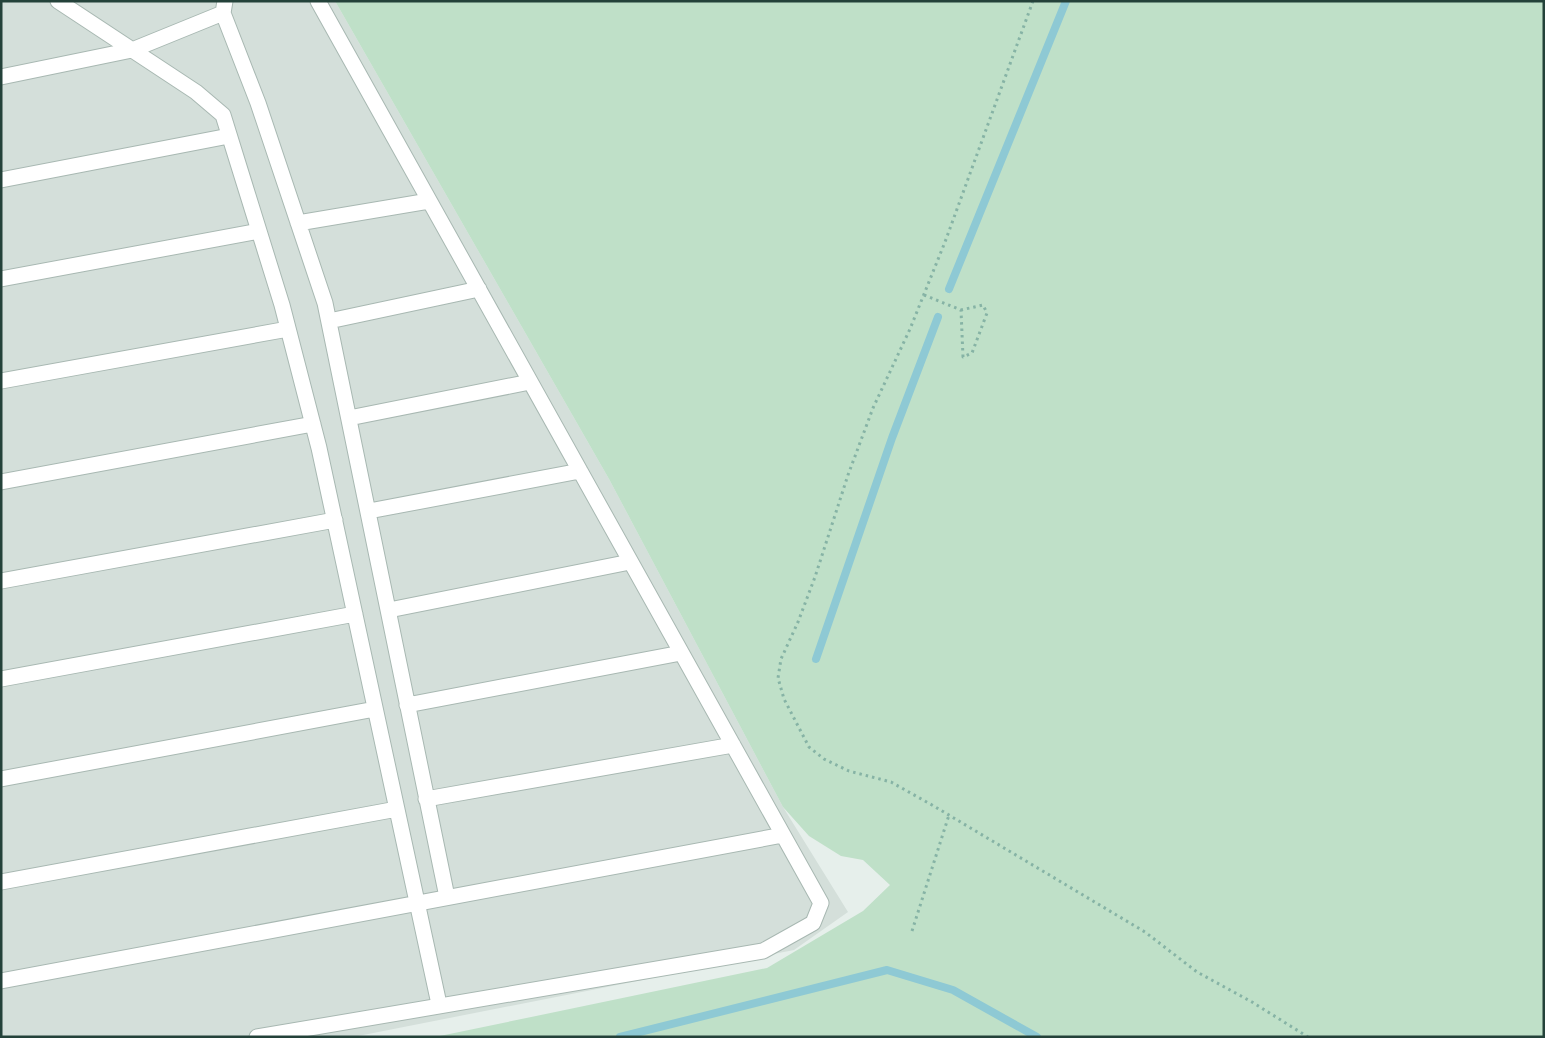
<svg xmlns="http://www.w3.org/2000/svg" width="1545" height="1038" viewBox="0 0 1545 1038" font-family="'Source Sans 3',sans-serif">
  <rect width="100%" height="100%" fill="#e6efeb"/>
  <!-- built -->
  <path fill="#d4dfda" d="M1,1H335L609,479L783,807L848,912L794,950L353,1037H1Z"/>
  <!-- green -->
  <path fill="#bfe0c8" d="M335,1H1544V1037H435L767,968L863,911L890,885L863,860L841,856L809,836L783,807L609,479Z"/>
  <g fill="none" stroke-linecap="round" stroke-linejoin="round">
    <!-- stream -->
    <path stroke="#8ec9d4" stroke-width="8" d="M949,289L1066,1
      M816,659L892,438L938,317
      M620,1037L887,970L953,990L1037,1037"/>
    <!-- minor casing -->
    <g stroke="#a8b8b2" stroke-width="17">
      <path id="minor" d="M58,1L196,92L223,115L282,305L319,448L439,1004
        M223,13L258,103L325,303L447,897
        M1,77L132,50L223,13L225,1
        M1,180L229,136
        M298,223L429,201
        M1,279L259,231
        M329,321L479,289
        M1,381L288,329
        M349,418L530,382
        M1,482L313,424
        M369,511L580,471
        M1,581L335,520
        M389,610L630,562
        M1,679L355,614
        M407,705L681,653
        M1,779L375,709
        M426,799L733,745
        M1,882L397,809
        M1,981L783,835
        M257,1037L763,951L813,923L821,903L318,1"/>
    </g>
    <!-- path -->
    <path stroke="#86b3a5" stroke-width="3" stroke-dasharray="2.5 4" stroke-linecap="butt" d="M1033,1L945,242L910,329L873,408L848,475L815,577L798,622L781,659L778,678L784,699L809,747L824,759L849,771L891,782L932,805L1145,932L1197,972L1252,1002L1308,1037
      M924,295L961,310L963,357L972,353L987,313L983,305L961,310
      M912,931L949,815"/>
    <!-- minor -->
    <use href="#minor" stroke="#fff" stroke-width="15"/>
  </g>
  <!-- border -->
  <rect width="1545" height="1038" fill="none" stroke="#24423a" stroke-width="5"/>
</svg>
